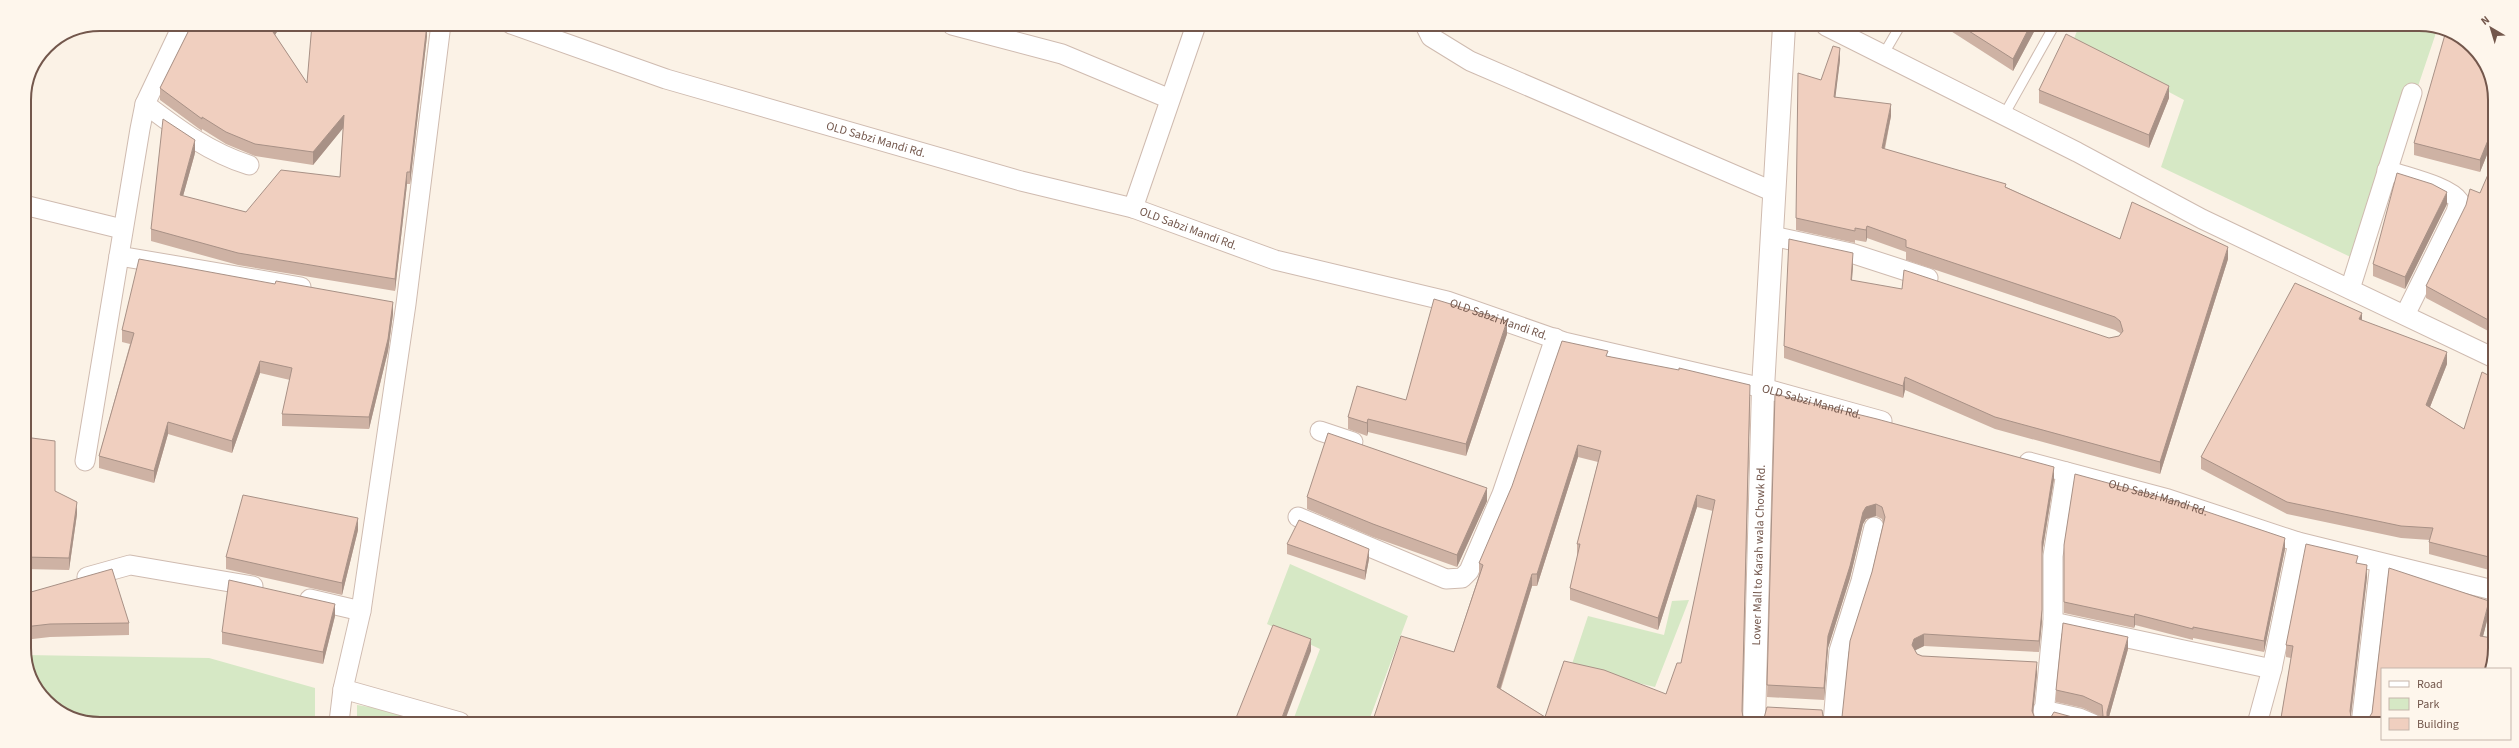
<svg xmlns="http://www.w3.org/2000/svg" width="2519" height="748" viewBox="0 0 2519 748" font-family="'Source Sans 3',sans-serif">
  <rect width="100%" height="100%" fill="#fbf2e6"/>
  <!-- green -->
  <path fill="#d6e8c5" d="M2079,26L2438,27L2359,261L2161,167L2184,100L2073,41Z
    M1290,564L1408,616L1368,723H1292L1320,649L1267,624Z
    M1689,600L1655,687L1571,667L1588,616L1664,635L1672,601Z
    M25,655L209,658L315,688V722L80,721L40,695Z
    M357,705L413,714V722H357Z"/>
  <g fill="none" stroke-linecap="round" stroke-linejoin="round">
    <!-- service casing -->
    <g stroke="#cfbbb0" stroke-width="11">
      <path id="service" d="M1883,55L1900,26
        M2004,115L2054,26"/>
    </g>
    <!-- minor casing -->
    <g stroke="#cfbbb0" stroke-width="21">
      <g id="minor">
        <path d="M441,24L406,304L361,611L343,689L460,722"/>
        <path id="s1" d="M511,24L666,79L1021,181L1133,208L1275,260L1447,301L1564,342L1763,388L1882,421"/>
        <path d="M952,25L1062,54L1170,99"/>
        <path d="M1425,25L1431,37L1470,61L1774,192"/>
        <path d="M1826,26L2077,152L2202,219L2494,358"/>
        <path d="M145,104C178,129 210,153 249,165"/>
        <path d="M2387,170C2405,177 2449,186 2459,201L2456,212L2405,315"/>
        <path d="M24,205L122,229"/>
        <path d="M1133,208L1196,25"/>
        <path d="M1772,236L1851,253L1928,278"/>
        <path d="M119,256L301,287"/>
        <path d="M2350,289L2412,93"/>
        <path d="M1320,431L1353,442"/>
        <path d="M85,461L140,129L145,104L183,24"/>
        <path id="s2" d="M2029,462L2168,499L2298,542L2493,590"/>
        <path d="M1298,517L1446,579L1462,578L1469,571L1502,494L1555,338"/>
        <path d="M87,577L130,565L253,586"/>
        <path d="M310,599L361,611"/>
        <path d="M2053,622V556L2066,472"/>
        <path d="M2043,710L2079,718L2093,724"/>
        <path d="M339,722L343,689"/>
        <path d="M1833,723L1839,651L1861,581L1874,527"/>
        <path d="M2043,724L2053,622L2272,669L2298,542"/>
        <path d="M2257,724L2272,669"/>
        <path d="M2361,724L2380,563"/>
      </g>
    </g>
    <!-- tertiary casing -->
    <g stroke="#cfbbb0" stroke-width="24">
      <path id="tertiary" d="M1763,388L1784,26"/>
    </g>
    <!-- secondary casing -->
    <g stroke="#d1baad" stroke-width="24">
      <g id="secondary">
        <path id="s3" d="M1754,723L1763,388"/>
      </g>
    </g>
    <!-- service -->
    <use href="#service" stroke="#fff" stroke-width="9"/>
    <!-- minor -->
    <use href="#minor" stroke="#fff" stroke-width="19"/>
    <!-- tertiary -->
    <use href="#tertiary" stroke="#fff" stroke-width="22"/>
    <!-- secondary -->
    <use href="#secondary" stroke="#fff" stroke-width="22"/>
  </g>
  <!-- wall -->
  <path fill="#ceb2a4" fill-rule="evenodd" d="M192,24H282L275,35L307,83L427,36L410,184H407L395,291L238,265L151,241V229L195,153L183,196L246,212L340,177L343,128L313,165L255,156L226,144L202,129V131L160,100V88Z
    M1943,26H2037L2013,71Z
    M1840,60L1835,97L1891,116L1885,149L2006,187L2120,239L2228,259L2160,474L1995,429L1905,390L1903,398L1784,358V346L1853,265L1852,280L2109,338L2119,336L2121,334L2120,333L2115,330L1906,260V252L1867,238L1866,242L1855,240V243L1796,230V218L1821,80Z
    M2039,90L2169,98L2149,148L2039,103Z
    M2495,94V135L2480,172L2414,155V143Z
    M2494,172L2492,333L2426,298V286L2480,193Z
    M2447,204L2405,289L2373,276V264Z
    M393,314L388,351L369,429L282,426V414L290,380L260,373L232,453L168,434L154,483L99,468V456L130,344L122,342V330Z
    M2362,320L2447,364L2430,407L2464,429L2494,378L2493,571L2429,554V542L2430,540L2401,538L2287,514L2201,469V457Z
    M1507,334L1466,456L1368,432L1367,436L1348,429V417L1406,400Z
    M1608,356L1750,397L1742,712L1372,723L1454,652L1479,575V563ZM1578,457L1598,462L1577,544V556H1578L1570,588V600L1658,630L1697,507L1713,511L1681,663L1666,694L1545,717L1501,689L1532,586H1537Z
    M1775,394L2054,479L2042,554V621L2039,652L1924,646L1915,650L1917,654L1922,656L2037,674L2033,713L2036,721L2048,722L2094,723L2102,717L2083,708L2056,702V690L2128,649L2107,724L1754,723L1823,716L1832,722L1842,717L1872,572L1883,524L1882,519L1876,516L1866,519L1863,524L1850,578L1828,648L1824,700L1767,697Z
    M24,437L55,491L77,514L69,570L24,569Z
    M1307,497L1487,501L1457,567L1373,537L1307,509Z
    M358,530L342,595L226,569V557Z
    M1287,544L1369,559L1365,580L1287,554Z
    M2064,545L2285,549L2264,652L2193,638V640L2135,625L2134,628L2064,613Z
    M2358,564L2367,577L2351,716V717L2359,723L2366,722L2489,613L2483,636L2382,724H2280L2291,658L2286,657V645Z
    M24,594L129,623V635L50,637L24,640Z
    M335,616L323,664L222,644V632Z"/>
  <!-- shaded-wall -->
  <path fill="#a89186" d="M274,24H282L271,41V29Z
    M427,24V36L410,184V172Z
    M2030,26H2037L2013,71V59Z
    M1840,48V60L1834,109V97Z
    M2169,86V98L2149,148V135Z
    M1891,104V116L1882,160V148Z
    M344,115V127L313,165V152Z
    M2495,123V135L2480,172V160Z
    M195,140V153L180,207V195Z
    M407,172V184L395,291V279Z
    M2447,192V204L2405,289V277Z
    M1867,226V238L1866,242V230Z
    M2228,247V259L2160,474V462Z
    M1853,253V265L1851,292V280Z
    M393,302V314L388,351L369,429V417Z
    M2362,313V325L2359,319Z
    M2494,318V329L2492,333V322Z
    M1507,321V334L1466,456V444Z
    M2447,352V364L2426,417V405Z
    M260,361V373L232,453V441Z
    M1905,377V390L1903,398V386Z
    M1750,385V397L1742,723V711Z
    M1368,419V432L1367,436V423Z
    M168,422V434L154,483V471Z
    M1578,445V457L1537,586V574Z
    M2054,467V479L2042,554V621L2039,652L2042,542Z
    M1487,488V501L1457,567V555Z
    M1697,495V507L1658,630V618Z
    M77,502V514L69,570V558Z
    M1876,504V516L1866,519L1863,524L1850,578L1828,648L1824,700V688L1828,636L1863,512L1866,507Z
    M358,518V530L342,595V583Z
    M2285,538V549L2264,652V641Z
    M1369,549V559L1365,580V571Z
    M2367,565V577L2350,723V711Z
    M1532,574V586L1497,699V687Z
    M2489,601V613L2480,648V636Z
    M335,604V616L323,664V652Z
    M2135,614V625L2134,628V617Z
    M1924,634V646L1914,651L1912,645L1914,639Z
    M2128,637V649L2107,724V712Z
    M1311,639V651L1284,723H1280Z
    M2037,662V674L2032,723V711Z"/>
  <!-- building -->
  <path fill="#f0cfbf" stroke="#a89186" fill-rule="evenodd" d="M192,24H274L271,29L307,83L312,24H427L410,172H407L395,279L238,253L151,229L163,119L195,140L180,195L246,212L281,170L340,177L344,115L313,152L255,144L226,132L202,117V119L160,88Z
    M1961,26H2030L2013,59Z
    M2446,31L2479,53L2495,94V123L2480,160L2414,143Z
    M2066,34L2169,86L2149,135L2039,90Z
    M1833,46L1840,48L1834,97L1891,104L1882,148L2006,184L2005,187L2120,239L2132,202L2228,247L2160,462L1995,417L1905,377L1903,386L1784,346L1789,239L1853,253L1851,280L1902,289L1904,270L2109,338L2119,336L2123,331L2120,321L2115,317L1906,247V240L1867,226L1866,230L1855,228V231L1796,218L1798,73L1821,80Z
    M2490,170L2494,172V318L2492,322L2426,286L2466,205L2470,189L2480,193Z
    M2397,173L2432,184L2447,192L2405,277L2373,264Z
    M139,259L275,284L276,281L393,302L388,339L369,417L282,414L292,368L260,361L232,441L168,422L154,471L99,456L134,333L122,330Z
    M2295,283L2362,313L2359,319L2447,352L2426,405L2464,429L2482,372L2494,378L2493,558L2429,542L2433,528L2401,526L2287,502L2201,457Z
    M1434,299L1507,321L1466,444L1368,419L1367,423L1348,417L1357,386L1406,400Z
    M1562,341L1608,351L1606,356L1679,370V368L1750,385L1742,711L1743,717L1753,723H1372L1401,636L1454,652L1483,565L1479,563L1512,486ZM1578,445L1601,451L1577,544H1580L1570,588L1658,618L1697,495L1715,500L1681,663H1677L1666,694L1604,670L1564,661L1545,717L1497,687L1532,574H1537Z
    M1775,394L1877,419L2054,467L2042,542V610L2039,641L1924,634L1914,639L1912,645L1917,654L1922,656L2037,662L2032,711L2036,721L2048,722L2054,712L2094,723L2103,716L2102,705L2083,696L2056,690L2063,623L2128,637L2107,712V724L1754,723L1764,718L1767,707L1822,710L1823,716L1832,722L1842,717L1850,641L1872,572L1885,517L1882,507L1876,504L1866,507L1863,512L1850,566L1828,636L1824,688L1767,685Z
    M1328,433L1487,488L1457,555L1373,524L1307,497Z
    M24,437L55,441V491L77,502L69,558L24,557Z
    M2075,474L2178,502L2285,538L2264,641L2193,627V629L2135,614L2134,617L2064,602V545Z
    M243,495L358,518L342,583L226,557Z
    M1299,520L1369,549L1365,571L1287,544Z
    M2306,544L2358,556L2356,563L2367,565L2350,711L2351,717L2359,723L2366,722L2372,713L2389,568L2489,601L2480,636L2492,638V669H2382V724H2280L2293,646L2286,645Z
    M112,569L129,623L50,624L24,627V594Z
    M229,580L335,604L323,652L222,632Z
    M1273,625L1311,639L1280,723H1234Z"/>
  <g text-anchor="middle" stroke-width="3.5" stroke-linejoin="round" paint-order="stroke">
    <!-- street labels -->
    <g font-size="12" fill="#73574c" stroke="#fef6ec">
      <text dy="4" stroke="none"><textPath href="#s1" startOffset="383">OLD Sabzi Mandi Rd.</textPath></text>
      <text dy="4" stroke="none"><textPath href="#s1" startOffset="708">OLD Sabzi Mandi Rd.</textPath></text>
      <text dy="4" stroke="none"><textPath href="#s1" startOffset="1032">OLD Sabzi Mandi Rd.</textPath></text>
      <text dy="4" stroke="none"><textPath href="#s1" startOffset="1356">OLD Sabzi Mandi Rd.</textPath></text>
      <text dy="4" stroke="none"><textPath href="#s2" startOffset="134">OLD Sabzi Mandi Rd.</textPath></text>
      <text dy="4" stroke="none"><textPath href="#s3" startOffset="168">Lower Mall to Karah wala Chowk Rd.</textPath></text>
    </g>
  </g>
  <!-- crop -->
  <path d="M0 0H2519V748H0ZM100 31H2419A69 69 0 0 1 2488 100V648A69 69 0 0 1 2419 717H100A69 69 0 0 1 31 648V100A69 69 0 0 1 100 31Z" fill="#fef6ec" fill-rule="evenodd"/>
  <path fill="none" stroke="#73574c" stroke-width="2" d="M100 31H2419A69 69 0 0 1 2488 100V648A69 69 0 0 1 2419 717H100A69 69 0 0 1 31 648V100A69 69 0 0 1 100 31Z"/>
  <!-- legend -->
  <rect x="2381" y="668" width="130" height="72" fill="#fef6ec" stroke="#c6b6ac"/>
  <rect x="2389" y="681" width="20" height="6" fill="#ffffff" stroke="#c6b6ac"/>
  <text x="2417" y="688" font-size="12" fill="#73574c">Road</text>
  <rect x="2389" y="698" width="20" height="12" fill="#d6e8c5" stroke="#c6b6ac"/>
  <text x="2417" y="708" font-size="12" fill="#73574c">Park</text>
  <rect x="2389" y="718" width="20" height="12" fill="#f0cfbf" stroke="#c6b6ac"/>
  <text x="2417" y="728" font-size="12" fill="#73574c">Building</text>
  <!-- north arrow -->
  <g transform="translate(2491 28) rotate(322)" stroke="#fef6ec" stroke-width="3" paint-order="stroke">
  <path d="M0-3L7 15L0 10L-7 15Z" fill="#73574c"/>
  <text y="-6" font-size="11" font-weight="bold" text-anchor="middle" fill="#73574c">N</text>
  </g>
</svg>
